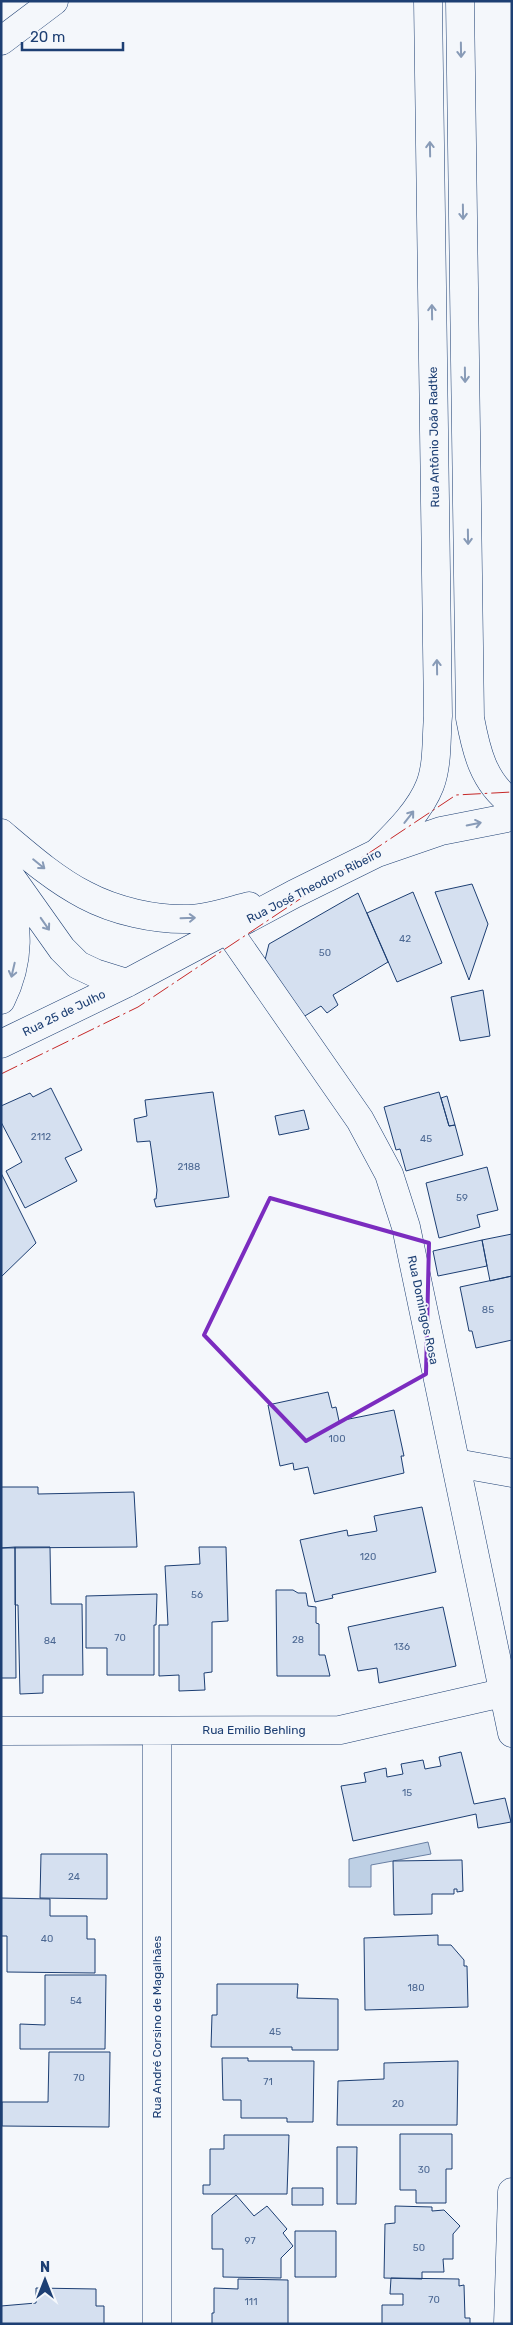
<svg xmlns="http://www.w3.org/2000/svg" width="513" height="2325" viewBox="0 0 513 2325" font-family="Rubik,sans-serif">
  <rect width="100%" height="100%" fill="#f4f7fb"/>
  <!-- water -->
  <path fill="#bed0e5" stroke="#687fa3" d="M428,1842L431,1854L371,1865V1887H349V1859Z"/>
  <!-- building -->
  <path fill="#d5e0f0" stroke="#1d3f73" d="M472,884L488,924L469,980L435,892Z
    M413,892L442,963L397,982L367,913Z
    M358,893L388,962L333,995L338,1005L327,1013L321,1006L300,1019L265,960L269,944Z
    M483,990L490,1036L460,1041L451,997Z
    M51,1088L82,1150L65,1158L77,1181L25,1208L6,1171L22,1162L1,1122V1106L30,1093L33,1097Z
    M213,1092L229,1197L156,1207L154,1199H156L157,1190L150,1141L137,1142L134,1119L147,1116L145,1100Z
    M439,1092L449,1126L455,1125L463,1155L406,1171L400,1149L396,1150L384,1107Z
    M447,1096L455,1125L449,1126L441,1098Z
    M304,1110L309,1129L279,1135L275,1116Z
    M487,1167L498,1210L477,1215L480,1227L439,1238L426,1183Z
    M1,1173L36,1243L1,1277Z
    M512,1234V1276L490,1281L482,1240Z
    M482,1240L487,1266L438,1276L433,1251Z
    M512,1276V1340L476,1348L472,1331H469L460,1287Z
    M328,1392L332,1408L336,1407L339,1421L394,1410L404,1456H401L404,1473L314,1494L308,1467L294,1470L293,1463L280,1466L268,1405Z
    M1,1487H38V1494L134,1492L137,1547L1,1548Z
    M422,1507L436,1572L332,1595L333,1598L315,1602L300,1540L347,1530L348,1536L377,1531L374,1516Z
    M15,1547H50L51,1604H82L83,1675H43V1693L20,1694L18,1605H15Z
    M15,1547L16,1678H1V1548Z
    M199,1547H226L228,1621L212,1622V1672L204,1673L205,1690L179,1691V1675L159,1676V1625H168L165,1566L200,1564Z
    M276,1590H293L298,1593H306L308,1606L316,1607V1623L319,1624V1655H325L330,1676H277Z
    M157,1594L156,1625H154V1675H107V1648H86V1596Z
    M443,1607L456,1666L379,1683L377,1668L358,1671L348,1627Z
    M461,1752L474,1804L505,1798L511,1822L478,1828L476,1814L353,1841L341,1786L366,1782L364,1773L386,1768L387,1777L403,1774L401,1764L423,1760L425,1769L441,1766L439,1757Z
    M41,1854H107V1899L40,1898Z
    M462,1860L463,1891L457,1892V1889H454V1894H432V1914L394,1915L393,1861Z
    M1,1898L50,1899V1916H87V1939H95V1973L7,1972V1936H1Z
    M438,1935V1945H451L464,1960V1966H467L468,2007L365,2010L364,1938Z
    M45,1975H106L105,2049H20V2024L45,2025Z
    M217,1984H298L297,1998L338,1999V2050H292V2047H211L212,2015H217Z
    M49,2052H110L109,2127L2,2126V2102H48Z
    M222,2058H248V2061H314L313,2122H287V2118H241V2100H223Z
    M458,2061L457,2125H337L338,2081L384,2079V2063Z
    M400,2134H452V2169H446V2203H416V2190H400Z
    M224,2135H289L287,2194H203V2185H210V2149H224Z
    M337,2147H357L356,2204H337Z
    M292,2188H323V2205H292Z
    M236,2195L254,2216L267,2206L287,2229L283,2233L293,2246L281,2258V2278L223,2277V2249H212V2215Z
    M395,2206L432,2207V2211L444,2210L460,2226L453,2234V2259H443L444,2272H422V2279L384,2278L385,2224L395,2223Z
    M295,2231H336V2277H295Z
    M391,2278L459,2279V2286L464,2285L465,2318H470V2324H382V2305H403V2294H390Z
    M238,2279L288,2280V2324H212V2313H214V2288L238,2289Z
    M36,2288L96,2289V2306H104V2324H1V2306L36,2303Z"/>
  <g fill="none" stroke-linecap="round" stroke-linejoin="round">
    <!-- street casing -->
    <g stroke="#1d3f73" stroke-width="29">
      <path id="street" d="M228,930L360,1120L389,1174L406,1227L512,1733
        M456,1463L512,1473
        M1,1731L340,1730L502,1693
        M157,1731V2324
        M508,2324L512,2192"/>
    </g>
    <!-- secondary casing -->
    <g stroke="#1d3f73" stroke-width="29">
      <path id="secondary" d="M460,1L470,718C476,750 483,782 512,803
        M1,41L54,1
        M1,833C27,855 54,879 85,895C115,911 155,920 189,919C210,918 230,911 249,906
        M377,853C396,834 420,811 430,785C438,764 436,738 438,716L428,1
        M1,863L62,949L78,965L95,973L127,983
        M1,1000C23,956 16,925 8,879
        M1,1044L127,983L294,894L377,853L441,831L512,817"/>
    </g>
    <!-- street -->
    <use href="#street" stroke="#f4f7fb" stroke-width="28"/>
    <!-- secondary -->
    <use href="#secondary" stroke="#f4f7fb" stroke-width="28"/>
    <!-- power -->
    <path stroke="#c62828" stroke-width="1" stroke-dasharray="18 4 2.5 4" stroke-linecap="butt" d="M1,1074L138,1007L456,795L512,792"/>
  </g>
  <!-- one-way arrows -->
  <defs><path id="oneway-shaft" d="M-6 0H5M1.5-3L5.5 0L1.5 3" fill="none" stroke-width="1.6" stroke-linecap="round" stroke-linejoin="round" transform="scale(1.25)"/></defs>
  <g stroke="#889bb7">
    <use href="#oneway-shaft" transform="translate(461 50) rotate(89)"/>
    <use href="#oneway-shaft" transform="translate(430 149) rotate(-91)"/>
    <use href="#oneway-shaft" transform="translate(463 212) rotate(89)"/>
    <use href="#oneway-shaft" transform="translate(432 312) rotate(-91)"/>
    <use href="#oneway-shaft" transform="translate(465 375) rotate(89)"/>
    <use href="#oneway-shaft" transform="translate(468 537) rotate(89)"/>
    <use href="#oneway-shaft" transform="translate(437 667) rotate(-91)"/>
    <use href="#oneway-shaft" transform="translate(409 817) rotate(-52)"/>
    <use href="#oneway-shaft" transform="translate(474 824) rotate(-12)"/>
    <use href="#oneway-shaft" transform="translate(39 864) rotate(39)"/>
    <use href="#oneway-shaft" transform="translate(188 918) rotate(-2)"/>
    <use href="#oneway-shaft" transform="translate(45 924) rotate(55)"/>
    <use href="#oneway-shaft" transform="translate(13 970) rotate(103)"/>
  </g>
  <!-- marked area -->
  <path fill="none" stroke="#7b2cbf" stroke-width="4" stroke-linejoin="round" d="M270,1198L429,1243L426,1374L306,1441L204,1335Z"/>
  <g text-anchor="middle" stroke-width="4" stroke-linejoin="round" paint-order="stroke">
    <!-- number labels -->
    <g font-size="10" fill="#4b6792">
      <text x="405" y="942">42</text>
      <text x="325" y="956">50</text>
      <text x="41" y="1140">2112</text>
      <text x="426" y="1142">45</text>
      <text x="189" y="1170">2188</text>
      <text x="462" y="1201">59</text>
      <text x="488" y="1313">85</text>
      <text x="337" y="1442">100</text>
      <text x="368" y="1560">120</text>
      <text x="197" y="1598">56</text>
      <text x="120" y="1641">70</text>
      <text x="298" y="1643">28</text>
      <text x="50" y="1644">84</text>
      <text x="402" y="1650">136</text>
      <text x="407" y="1796">15</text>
      <text x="74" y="1880">24</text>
      <text x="47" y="1942">40</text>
      <text x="416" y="1991">180</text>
      <text x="76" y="2004">54</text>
      <text x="275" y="2035">45</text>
      <text x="79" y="2081">70</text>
      <text x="268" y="2085">71</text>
      <text x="398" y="2107">20</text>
      <text x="424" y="2173">30</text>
      <text x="250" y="2244">97</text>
      <text x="419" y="2251">50</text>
      <text x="434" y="2303">70</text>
      <text x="251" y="2305">111</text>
    </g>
    <!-- street labels -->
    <g font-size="12" fill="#1d3f73" stroke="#f4f7fb">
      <text transform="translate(434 437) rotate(-91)" y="4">Rua Antônio João Radtke</text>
      <text transform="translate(314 886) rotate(-27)" y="4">Rua José Theodoro Ribeiro</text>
      <text transform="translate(64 1013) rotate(-26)" y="4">Rua 25 de Julho</text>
      <text transform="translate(423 1310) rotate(78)" y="4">Rua Domingos Rosa</text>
      <text x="254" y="1734">Rua Emilio Behling</text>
      <text transform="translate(157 2027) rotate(-90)" y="4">Rua André Corsino de Magalhães</text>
    </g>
  </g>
  <!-- border -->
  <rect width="513" height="2325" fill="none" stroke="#1d3f73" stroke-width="5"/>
  <!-- north arrow -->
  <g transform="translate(45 2280)" stroke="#f4f7fb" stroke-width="4" paint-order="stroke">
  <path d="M0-4L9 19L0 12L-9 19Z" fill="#1d3f73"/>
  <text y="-8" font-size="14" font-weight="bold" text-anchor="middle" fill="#1d3f73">N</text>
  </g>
  <!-- scale -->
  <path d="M22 42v8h101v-8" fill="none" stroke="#1d3f73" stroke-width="2.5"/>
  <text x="30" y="42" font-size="15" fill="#1d3f73" stroke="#f4f7fb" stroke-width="4" paint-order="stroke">20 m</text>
</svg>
